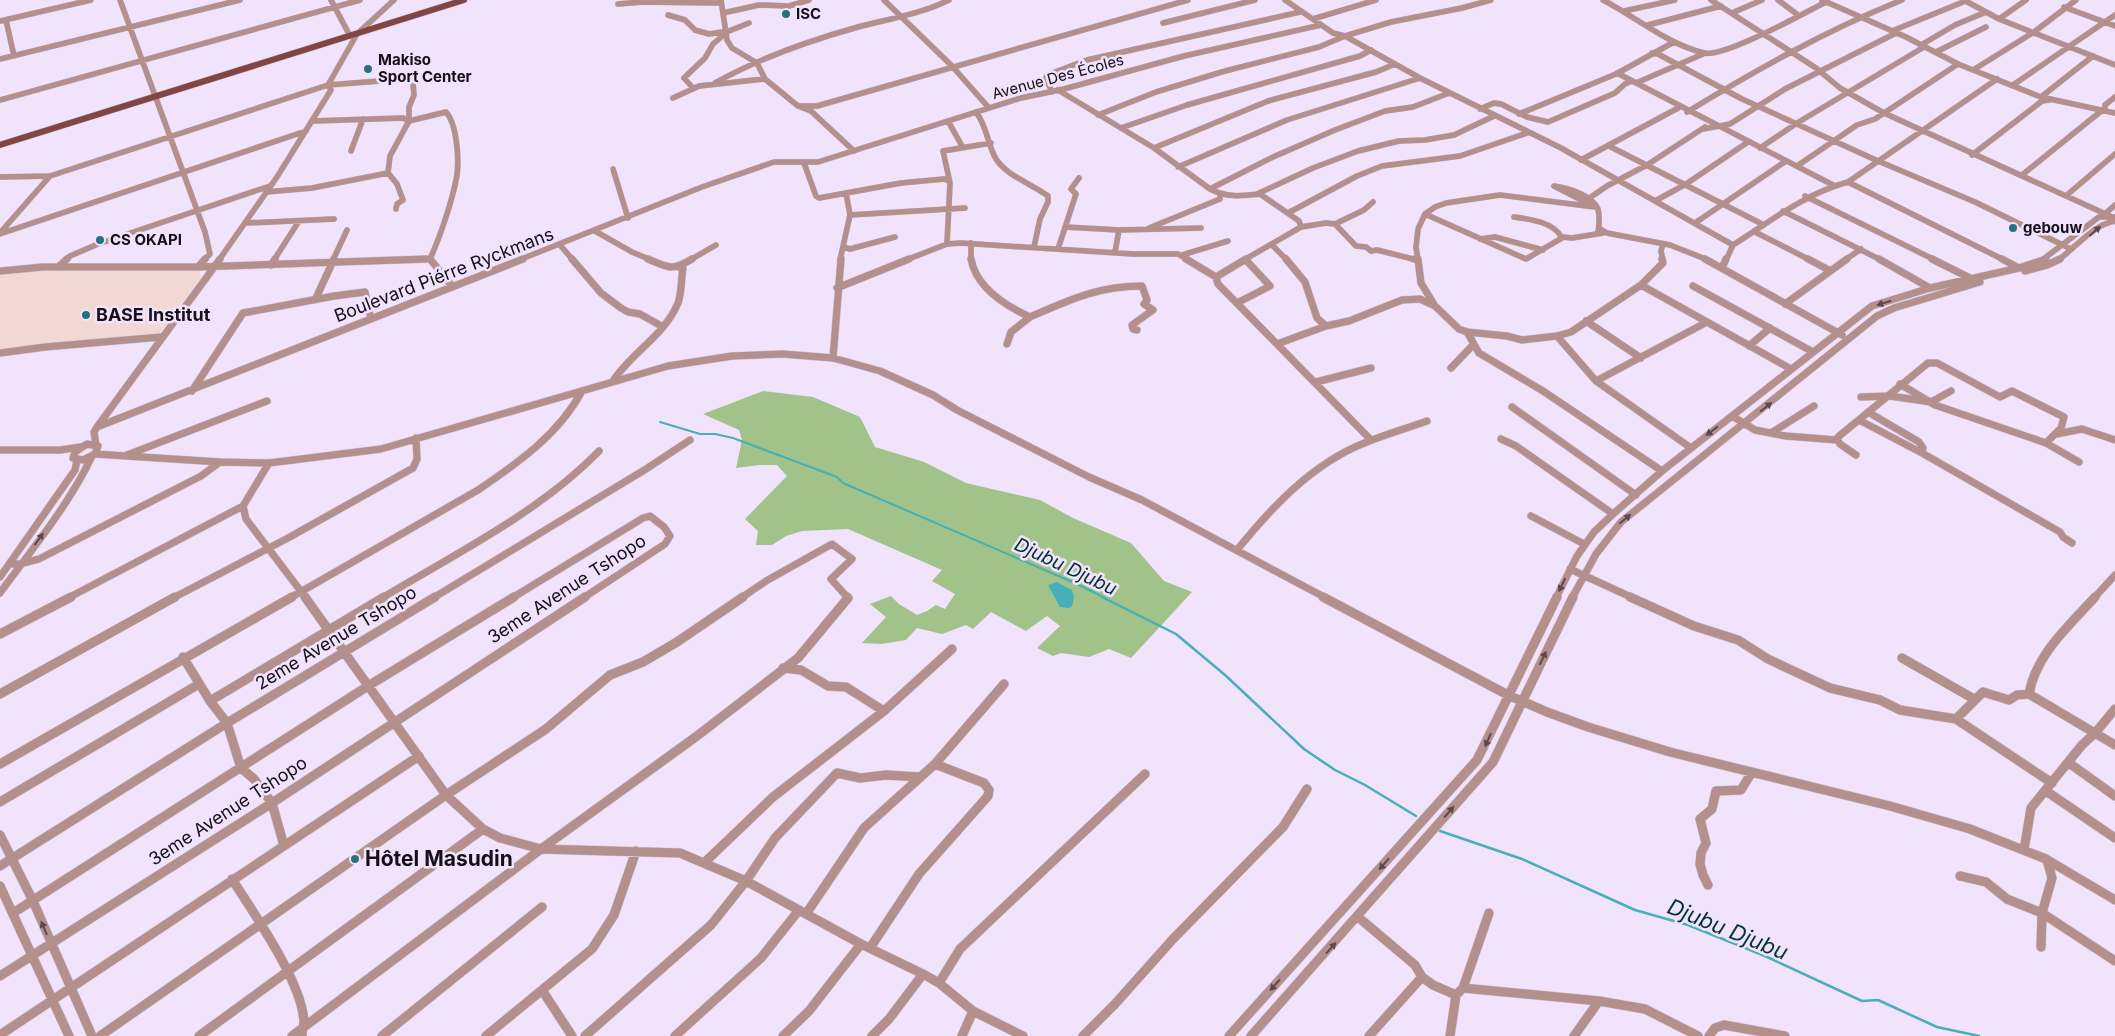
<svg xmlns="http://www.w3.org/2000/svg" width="2115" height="1036" viewBox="0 0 2115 1036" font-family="Inter,sans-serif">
  <rect width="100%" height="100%" fill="#f1e3fc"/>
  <!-- education -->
  <path fill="#f2d8d3" d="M195,269L200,272L201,277L156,338L0,352V271Z"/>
  <!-- green -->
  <path fill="#a1c289" d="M763,391L813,397L860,417L875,447L924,462L966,483L1040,500L1073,518L1131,543L1164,581L1192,592L1131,658L1109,649L1089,657L1061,653L1053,656L1037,648L1060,626L1047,616L1026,631L991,612L973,629L966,625L942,634L917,628L906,640L882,644L862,643L886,617L870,604L891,596L899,604L917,615L927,611L936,605L945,609L955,594L932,581L942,570L848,529L802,531L786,536L772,545H756L758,531L745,519L787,476L777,465H759L736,468L742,440L739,430L703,414Z"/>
  <!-- water -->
  <path fill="#46afb7" d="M1057,582L1072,590L1074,597L1072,606L1069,608L1060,607L1048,585Z"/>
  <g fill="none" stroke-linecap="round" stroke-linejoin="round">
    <!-- stream-far1 -->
    <path stroke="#46afb7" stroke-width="2" d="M660,422L700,434H715L733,438L837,477L843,483L1077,584L1105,598"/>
    <!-- stream -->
    <path stroke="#46afb7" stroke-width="2.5" d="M1102,597L1176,634L1225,675L1304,749L1335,770L1365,785L1416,816
      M1440,831L1522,859L1635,910L1688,925L1765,956L1862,1001L1878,1000L1937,1027L1979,1036"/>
    <!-- minor-far2 casing -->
    <g stroke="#cec1d8" stroke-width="6">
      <path id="minor-far2" d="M120,0L205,232L210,254L204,260
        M331,0L350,36
        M721,0L727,40L732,48L757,63L765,79L798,106L811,111L854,151
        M884,0L952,66L989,108
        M1285,0L1333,33L1345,36L1420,78L1561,148L1733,245L1726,260
        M1603,0C1636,17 1667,44 1704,53C1724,58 1804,13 1826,2
        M1711,0L1816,68L1840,88L1884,113L2110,216
        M1778,0L1798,15
        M1822,0L1906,37L1958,64L2041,97L2115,113
        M1964,0L1999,19L2115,65
        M618,4L642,2L721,3
        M2064,7L2115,26
        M1624,11L1675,0
        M723,13L759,5L789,6L809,0
        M1732,13L1762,0
        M668,15L685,20L695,30L709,34L729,31L749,23
        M1313,19L1376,0
        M1999,19L2026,0
        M6,20L14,56
        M0,21L91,0
        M1163,23L1255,0
        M1648,25L1721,6
        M1892,31L1968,0
        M1921,45L1955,25L1986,12
        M1936,52L1986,27
        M1652,53L1658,54L1742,99L1878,161L1975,202L2069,248
        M0,59L240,0
        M1973,70L2034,32L2076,0
        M1617,73L1833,185
        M715,83C759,58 808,41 858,27C888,19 921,14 949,0
        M1636,83L1703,54
        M2013,85L2115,15
        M693,88L684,78L705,58L713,44L726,33
        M1058,90L1154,148L1210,189C1227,198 1241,196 1260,194L1299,221L1301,227
        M1052,92L1046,78L1047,75L1087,60L1300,12
        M2041,97L2093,56
        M673,98L699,86L765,79
        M0,100L360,0
        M798,106H817L1188,0
        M1480,109L1494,103L1501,104L1527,117L1548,122L1615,93L1625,84L1632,81
        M976,112C988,128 987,144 996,159C1007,176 1032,184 1048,196V202L1040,219L1034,247
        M1687,112C1756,70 1827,30 1902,0
        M1519,114L1616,74L1674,42
        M1098,115L1156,92L1225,71L1319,47L1345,36L1391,22L1462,8L1491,0
        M313,121L403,118L409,121L446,112C457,124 459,158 457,175C453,199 440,237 430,259
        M948,121L962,146
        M1121,128L1187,105L1360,56L1371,50
        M1703,129L1730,124L1785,89L1896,33
        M1609,146L1764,225
        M1154,148L1268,101L1376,72L1395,64
        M1760,148L1797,123L1924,47
        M351,151L363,119
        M1972,155L2042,101L2049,100
        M1581,160L1680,107
        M804,163L816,196L819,198L901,183L944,179L949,181
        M1797,166L1857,125L1875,119L1958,64
        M1178,167L1287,120L1420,78
        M613,169L628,218
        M2022,175L2105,108V105L2115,97
        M0,177L50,176L328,85L406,79L413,83L414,95L409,107V121L390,156L388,173L397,184L403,200L397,204L396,209
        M1848,182L2004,260
        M1210,189L1273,157L1335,130L1385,111L1413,107L1449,93
        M266,192L312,188L388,173
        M1257,194L1313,168L1358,151L1399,141L1425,140L1454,135L1494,116
        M2067,195L2115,154
        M1805,196L1935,260
        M1588,199L1607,186L1647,165L1705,127
        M1655,201L1686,184L1748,142
        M1589,204L1554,186C1568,188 1592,195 1598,209C1600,217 1599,226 1598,233
        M1783,211L1881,260
        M1288,213L1357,176L1382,166L1460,156L1527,133
        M2106,213L2115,205
        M1425,214L1526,259L1562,238C1554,222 1530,219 1514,217
        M850,215L965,208
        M246,223L334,219
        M1695,223L1786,161
        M1335,224L1356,246L1366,247L1371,251L1377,250L1417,260
        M1065,227L1119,230L1201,228
        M1149,228L1220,199V194
        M1599,228L1607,233L1670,245L1708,260
        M595,231L632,252L651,260
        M1755,232L1810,260
        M0,233L50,176
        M0,234L306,131
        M1563,237L1572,238L1603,233
        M1480,239L1495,237L1543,250
        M971,243V260
        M947,244L950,183L943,151L991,143
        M560,245L573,260
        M1272,245L1287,260
        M1733,245C1771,221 1804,194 1848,182L1997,79
        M843,247L850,249L895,237
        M1058,249L1076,194L1071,189L1079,178
        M1115,252L1119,230
        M1182,255L1228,241
        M65,260L70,256L98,244L270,186
        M219,260L277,177L331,90L328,85L357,34L394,0
        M274,260L299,221
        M333,260L347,230
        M390,260L430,259
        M519,260L702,187L774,162H818L1021,98L1064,89L1184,56L1321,25
        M690,260L716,245
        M840,260L850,215L846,193
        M906,260L947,244L961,243L1133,254H1178L1189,260
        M1244,260L1301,227L1326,223L1335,224L1364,210L1373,202
        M1418,260L1416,247L1418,229L1425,214L1435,207L1446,203L1500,195L1595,207
        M1663,260L1661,251L1663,244
        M1845,260L1861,249
        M2042,260L2099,217H2115
        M2058,260C2076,248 2092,225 2115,221"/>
    </g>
    <!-- minor-far1 casing -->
    <g stroke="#cec1d8" stroke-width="8">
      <path id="minor-far1" d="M430,259L452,286
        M572,259L601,293L621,308L628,312L640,314L663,327
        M648,259C669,268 672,271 692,259
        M971,259C976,287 1006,306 1030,317L1011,332L1007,344
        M1186,259L1216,277L1218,284L1371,440
        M1286,259L1305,282L1317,318L1326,326
        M1414,259L1417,260
        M1418,259L1421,283L1435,306L1459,329L1467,332L1507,336L1522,340L1557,336L1571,332L1641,285L1663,263L1662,259
        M1705,259L1842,335
        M1808,259L1829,270
        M1879,259L1930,288
        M1932,259L1972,279
        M2002,259L2019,268
        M271,265L275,259
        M58,267L67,259
        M198,267L205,259
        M1722,268L1726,259
        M0,271L43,267H198L426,259
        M2025,271L2047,265L2060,259
        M1216,277L1246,259
        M1641,285L1791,369
        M1693,286L1813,352
        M837,288L909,259
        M316,298L334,259
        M1237,303L1270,286L1246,260
        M1785,304L1847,259
        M1030,317C1069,300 1098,286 1142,286L1147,300L1144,304L1153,310L1132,325L1133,329L1137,330
        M1586,321L1641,358
        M1467,332L1479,353L1543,391L1662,471
        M1557,336L1596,381L1691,448
        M1277,344L1326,326L1349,321L1402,300L1420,299L1435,306
        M1749,346L1770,328
        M0,353L45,347L161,337
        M833,358L841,259
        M1451,368L1473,345
        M613,381C631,353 665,335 678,303C682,292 681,279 683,268L679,267
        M1596,381L1707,322
        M1316,382L1371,368
        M1900,384L1935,405L2046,443L2079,462
        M192,391L243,313L334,296L365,292L371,319
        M1861,397L1890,396L1931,402L1951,391
        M1512,407L1636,495
        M1868,412L1919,442L1923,448L1922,453L2060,532L2063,537L2072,543
        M1732,416L1755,430L1786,436L1837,440L1838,437L1928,363H1937L2000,397L2012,391L2064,417L2061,428L2046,443
        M1859,420L1922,453
        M97,427L523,259
        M1771,433L1814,406
        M2057,434L2082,429L2115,440
        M1501,439L1516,446L1613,514
        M1837,439L1840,444L1856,455
        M87,444L98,446L95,454L83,460L73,458L75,452Z
        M96,445L94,432L97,427L220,259
        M0,450H60L81,447
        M95,454L220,462L269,463L381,449L668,366L732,356L783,354L833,358L880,371L933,395L957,410L1089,477L1142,500L1326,598
        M127,455L267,401
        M269,463L243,506L246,519L306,598
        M1531,516L1584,544
        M1237,550C1271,508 1311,465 1362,444C1383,435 1405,429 1427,421
        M9,564H20L39,559L201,476L220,462
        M1570,569L1633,598
        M0,577L75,470L77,460
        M0,593C32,549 69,505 92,456
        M68,598L243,506
        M173,598L288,538L413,468L417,459L416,438
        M290,598L478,490C518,463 559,434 582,391
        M382,598C455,554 540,512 599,451
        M433,598L646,469L690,440
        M512,598L643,518L650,516L664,527L670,536L665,544L583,598
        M741,598L766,581L832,544L852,559L831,579L848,598
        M1556,598L1577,556L1594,532L1613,514L1662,471L1872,306L1930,288L2019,268L2046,259
        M1572,598L1596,554L1621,522L1877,316L1894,308L1980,282
        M2094,598L2115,575"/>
    </g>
    <!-- minor casing -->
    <g stroke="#cec1d8" stroke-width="10">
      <path id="minor" d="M305,597L446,795L483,829L500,838L541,849L680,853L746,881L861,944L923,974L939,983L973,1011L1023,1036
        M1323,597L1508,695L1547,712L1588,727L1670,752L1890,806L1970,829L2046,859L2115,900
        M1630,597L1694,626L1738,640L1768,659L1830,688L1880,700L1900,710L1956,719L2052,783
        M2095,597C2069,626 2036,654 2029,694L2115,745
        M0,634L71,597
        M183,657L210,701L227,723L241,768L254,779L272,803L284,846
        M1902,658L1974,699
        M783,668L801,670L828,686L846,687L884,711
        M0,694L175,597
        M210,701L384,597
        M1956,719L1983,692L2009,700L2017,695L2029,694
        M2069,763L2115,796
        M0,764L292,597
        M2046,791L2115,838
        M0,802L199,684
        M0,835L33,901L92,1036
        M2024,850L2031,808L2082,745L2096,732L2115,709
        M704,863L773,797L884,711L952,649
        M0,866L227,723L435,597
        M1960,876L1986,882L2007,899L2042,913L2115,961
        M232,879C254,914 301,980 304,1021C304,1025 302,1031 302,1036
        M1708,885L1703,875L1700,864L1701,853L1706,843L1700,819L1712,809L1716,791L1741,790L1752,772
        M0,886L69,1036
        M13,913L368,686L514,597
        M806,914L864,828L935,764L1004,684
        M1358,917L1415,965L1422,977L1433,985L1456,995L1463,988L1599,1001L1645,1009L1698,1036
        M2041,947L2042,913L2052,878L2047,860
        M870,948L919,874L988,796L989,790L984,783L935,764
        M0,976L272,803L585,597
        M939,983L960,949L1145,774
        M1463,988L1489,913
        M542,990L572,1036
        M0,1035L419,756
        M100,1036L446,795L546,729L610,675L643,662L677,642L743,597
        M199,1036L483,829
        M292,1036L541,849L697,736L798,658L848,598L847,597
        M382,1036L542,907
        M486,1036L592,949L614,915L636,851
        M585,1036L711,925L746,881L775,838L837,773L860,778L886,775L920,777
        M675,1036L761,958L799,910
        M783,1036L809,1011L861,944
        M872,1036L889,1019L923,974
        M962,1036L973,1011
        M1083,1036L1115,1004L1173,939L1283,827L1307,789
        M1229,1036L1477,760L1557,597
        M1251,1036L1493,762L1573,597
        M1369,1036L1422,977
        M1450,1036L1456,995
        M1574,1036L1599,1001
        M1709,1036L1715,1028L1724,1025L1785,1036"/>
    </g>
    <!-- major casing -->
    <g stroke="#cec1d8" stroke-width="7">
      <path id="major" d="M0,145L464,0"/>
    </g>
    <!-- minor-far2 -->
    <use href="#minor-far2" stroke="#b3908c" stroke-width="5.5"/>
    <!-- minor-far1 -->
    <use href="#minor-far1" stroke="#b3908c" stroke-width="7"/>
    <!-- minor -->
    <use href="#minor" stroke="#b3908c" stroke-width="9"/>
    <!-- major -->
    <use href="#major" stroke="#814642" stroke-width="6"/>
  </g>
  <!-- one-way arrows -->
  <defs><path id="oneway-solid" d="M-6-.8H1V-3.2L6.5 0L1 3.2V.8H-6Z" transform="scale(1.25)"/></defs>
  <g fill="#5c494d">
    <use href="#oneway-solid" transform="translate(2095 231) rotate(-41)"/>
    <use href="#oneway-solid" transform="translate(1884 303) rotate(163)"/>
    <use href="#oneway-solid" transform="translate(1766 407) rotate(-39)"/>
    <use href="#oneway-solid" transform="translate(1712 431) rotate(142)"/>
    <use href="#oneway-solid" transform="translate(1625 519) rotate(-40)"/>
    <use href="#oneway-solid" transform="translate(39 539) rotate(-54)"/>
    <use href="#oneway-solid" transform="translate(1562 585) rotate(116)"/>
    <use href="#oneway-solid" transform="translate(1543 658) rotate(-64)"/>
    <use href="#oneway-solid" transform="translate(1488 740) rotate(113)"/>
    <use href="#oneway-solid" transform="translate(1449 812) rotate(-49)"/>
    <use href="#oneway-solid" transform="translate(1384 864) rotate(131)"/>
    <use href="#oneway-solid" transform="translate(44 928) rotate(-113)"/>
    <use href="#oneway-solid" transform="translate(1331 948) rotate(-48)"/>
    <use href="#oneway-solid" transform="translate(1275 985) rotate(132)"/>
  </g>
  <!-- markers -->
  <g fill="#29707d" stroke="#f1e3fc" stroke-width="2">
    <circle cx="786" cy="14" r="5"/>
    <circle cx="368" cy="69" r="5"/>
    <circle cx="2013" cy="228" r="5"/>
    <circle cx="100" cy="240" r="5"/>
    <circle cx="86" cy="315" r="5"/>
    <circle cx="355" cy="859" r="5"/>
  </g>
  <g text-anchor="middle" stroke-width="5" stroke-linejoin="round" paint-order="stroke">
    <!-- far-poi labels -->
    <g font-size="15" font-weight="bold" fill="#150f19" stroke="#f1e3fc" text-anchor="start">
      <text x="796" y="19">ISC</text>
      <text x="378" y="65">Makiso<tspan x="378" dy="17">Sport Center</tspan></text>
      <text x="2023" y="233">gebouw</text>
      <text x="110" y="245">CS OKAPI</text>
    </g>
    <!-- far-street labels -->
    <g font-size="15" fill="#150f19" stroke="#f1e3fc">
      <text transform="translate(1058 77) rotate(-15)" y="5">Avenue Des Écoles</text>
    </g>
    <!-- street labels -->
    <g font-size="18" fill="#150f19" stroke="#f1e3fc">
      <text transform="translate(444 275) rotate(-21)" y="6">Boulevard Piérre Ryckmans</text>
      <text transform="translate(567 589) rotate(-33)" y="6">3eme Avenue Tshopo</text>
      <text transform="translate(336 638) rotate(-31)" y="6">2eme Avenue Tshopo</text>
      <text transform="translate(228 811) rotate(-33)" y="6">3eme Avenue Tshopo</text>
    </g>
    <!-- poi labels -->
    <g font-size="18" font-weight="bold" fill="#150f19" stroke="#f1e3fc" text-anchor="start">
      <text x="96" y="321">BASE Institut</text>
    </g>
    <!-- water labels -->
    <g font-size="19" font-style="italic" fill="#003336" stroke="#f1e3fc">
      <text transform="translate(1066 566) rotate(25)" y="7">Djubu Djubu</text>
    </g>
    <!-- near-poi labels -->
    <g font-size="21" font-weight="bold" fill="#150f19" stroke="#f1e3fc" text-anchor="start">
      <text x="365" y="866">Hôtel Masudin</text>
    </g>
    <!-- near-water labels -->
    <g font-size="22" font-style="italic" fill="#003336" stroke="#f1e3fc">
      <text transform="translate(1728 929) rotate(22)" y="8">Djubu Djubu</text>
    </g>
  </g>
</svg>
